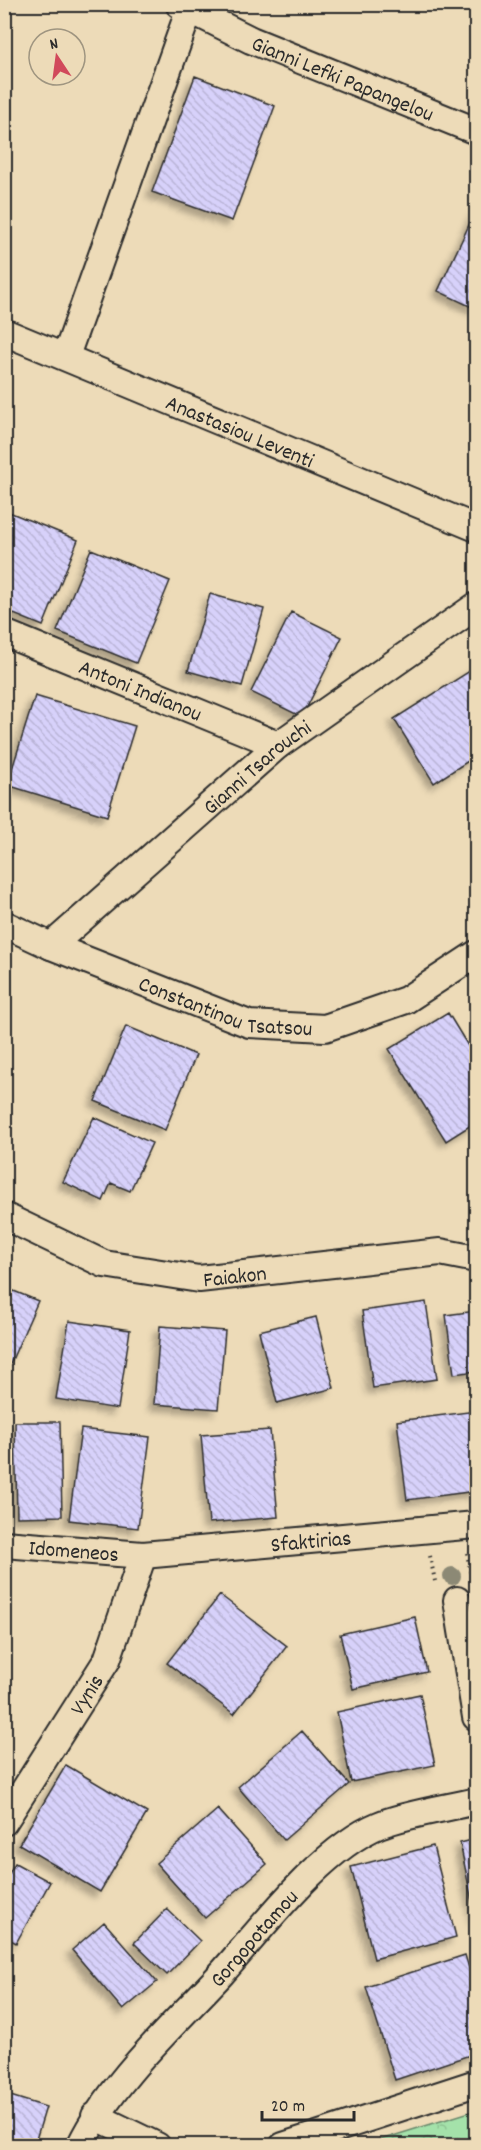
<svg xmlns="http://www.w3.org/2000/svg" width="481" height="2150" viewBox="0 0 481 2150" font-family="Dekko,sans-serif">
  <defs>
    <pattern id="forest-crowns" width="20" height="18" patternUnits="userSpaceOnUse" patternTransform="scale(1.5)"><rect width="20" height="18" fill="#a4e2aa"/><path d="M2 6a3 3 0 1 1 6 0M12 15a3 3 0 1 1 6 0" fill="none" stroke="#8dc292"/></pattern>
    <pattern id="building-back-hatch" width="6" height="6" patternUnits="userSpaceOnUse" patternTransform="scale(1.5)"><rect width="6" height="6" fill="#d7d1fa"/><path d="M-1 5l2 2M0 0l6 6M5-1l2 2" fill="none" stroke="#b9b4d6"/></pattern>
    <filter id="shadow"><feDropShadow dx="-5.5" dy="5.5" stdDeviation="3" flood-color="#0004"/></filter>
  </defs>
  <rect width="100%" height="100%" fill="#eddbb8"/>
  <filter id="ink" filterUnits="userSpaceOnUse"><feTurbulence type="fractalNoise" baseFrequency=".0167" numOctaves="2"/><feDisplacementMap in="SourceGraphic" scale="12" xChannelSelector="R" yChannelSelector="G"/><feConvolveMatrix kernelMatrix="1 2 1 2 8 2 1 2 1" color-interpolation-filters="sRGB"/></filter>
  <g filter="url(#ink)">
    <!-- forest -->
    <path fill="url(#forest-crowns)" stroke="#68866a" stroke-width="1.5" d="M476,2110V2145H364Z"/>
    <!-- building -->
    <path fill="url(#building-back-hatch)" stroke="#2b2b2b" stroke-width="1.5" filter="url(#shadow)" d="M195,76L275,106L232,221L152,192Z
      M476,210V309L438,291Z
      M4,510L78,540L43,626L4,610Z
      M91,549L170,581L136,663L57,631Z
      M210,594L264,609L242,686L188,671Z
      M291,612L342,637L302,717L251,692Z
      M476,667V756L434,783L394,719Z
      M35,696L135,726L107,816L7,785Z
      M448,1013L476,1059V1122L446,1141L389,1049Z
      M126,1026L196,1055L165,1130L95,1101Z
      M94,1117L152,1143L130,1191L111,1183L103,1201L63,1182Z
      M4,1287L38,1301L7,1371L4,1370Z
      M426,1302L437,1379L373,1388L362,1311Z
      M476,1311V1371L454,1374L446,1315Z
      M316,1317L334,1388L277,1403L259,1331Z
      M69,1321L130,1330L118,1409L56,1399Z
      M160,1326L225,1331L218,1409L154,1404Z
      M476,1411V1491L407,1500L397,1421Z
      M15,1422H60L62,1516L17,1517Z
      M81,1429L150,1437L138,1528L69,1520Z
      M270,1430L278,1517L209,1523L201,1435Z
      M220,1595L287,1646L234,1714L167,1663Z
      M415,1617L427,1672L353,1689L340,1634Z
      M420,1694L435,1765L351,1782L337,1712Z
      M302,1731L349,1784L284,1840L238,1787Z
      M66,1765L147,1813L100,1892L19,1844Z
      M218,1809L267,1864L205,1918L156,1863Z
      M476,1839V1921L460,1843Z
      M433,1846L456,1937L374,1959L351,1867Z
      M15,1863L50,1882L16,1943L4,1936V1882Z
      M167,1909L200,1941L167,1975L134,1943Z
      M104,1922L157,1982L123,2010L72,1950Z
      M465,1955L476,1991V2053L395,2080L366,1987Z
      M4,2094L46,2107L34,2146H4Z"/>
    <g fill="none" stroke-linecap="round" stroke-linejoin="round">
      <!-- street casing -->
      <g stroke="#2b2b2b" stroke-width="30">
        <g id="street">
          <path id="s1" d="M179,4L251,40L476,131"/>
          <path id="s2" d="M4,332L476,528"/>
          <path d="M66,356L189,11"/>
          <path id="s3" d="M4,633L278,745"/>
          <path id="s4" d="M4,924L51,946L249,1024L325,1028L406,1000L476,954"/>
          <path id="s5" d="M51,946L278,745L476,606"/>
          <path id="s6" d="M4,1216L104,1264L199,1279L440,1252L476,1259"/>
          <path id="s7" d="M4,1544L143,1555L476,1525"/>
          <path d="M457,1600L476,1717"/>
          <path id="s8" d="M4,1822L107,1660L143,1555"/>
          <path d="M95,2116L157,2146"/>
          <path id="s9" d="M80,2146C112,2080 172,2027 221,1974C263,1927 321,1849 379,1825C405,1814 448,1808 476,1801"/>
          <path d="M283,2146L476,2083"/>
        </g>
      </g>
      <!-- path -->
      <path stroke="#2b2b2b" stroke-width="4" stroke-dasharray="1.5 4.5" stroke-linecap="butt" d="M467,1553L471,1575
        M430,1556L435,1581"/>
      <!-- street -->
      <use href="#street" stroke="#eddbb8" stroke-width="26"/>
    </g>
    <!-- trees -->
    <circle fill="#8c8975" cx="452" cy="1576" r="9"/>
  </g>
  <g text-anchor="middle" stroke-width="4.5" stroke-linejoin="round" paint-order="stroke">
    <!-- street labels -->
    <g font-size="22" fill="#2b2b2b" stroke="#eddbb8">
      <text dy="8" stroke="none"><textPath href="#s1" startOffset="180">Gianni Lefki Papangelou</textPath></text>
      <text dy="8" stroke="none"><textPath href="#s2" startOffset="256">Anastasiou Leventi</textPath></text>
      <text dy="8" stroke="none"><textPath href="#s3" startOffset="148">Antoni Indianou</textPath></text>
      <text dy="8" stroke="none"><textPath href="#s5" startOffset="273">Gianni Tsarouchi</textPath></text>
      <text dy="8" stroke="none"><textPath href="#s4" startOffset="238">Constantinou Tsatsou</textPath></text>
      <text dy="8" stroke="none"><textPath href="#s6" startOffset="243">Faiakon</textPath></text>
      <text dy="8" stroke="none"><textPath href="#s7" startOffset="308">Sfaktirias</textPath></text>
      <text dy="8" stroke="none"><textPath href="#s7" startOffset="70">Idomeneos</textPath></text>
      <text dy="8" stroke="none"><textPath href="#s8" startOffset="152">Vynis</textPath></text>
      <text dy="8" stroke="none"><textPath href="#s9" startOffset="272">Gorgopotamou</textPath></text>
    </g>
  </g>
  <!-- margin -->
  <rect width="481" height="2150" fill="none" stroke="#eddbb8" stroke-width="24"/>
  <rect x="12" y="12" width="457" height="2126" fill="none" stroke="#2b2b2b" stroke-width="2" filter="url(#ink)"/>
  <!-- north arrow -->
  <g transform="translate(57 57) rotate(347)"><circle r="28" fill="#eddbb8" stroke="#9f9580" stroke-width="1.5"/>
  <path d="M0-4.5L10 22L0 15L-10 22Z" fill="#d1495b"/>
  <text y="-9" font-size="16" font-weight="bold" text-anchor="middle" fill="#2b2b2b">N</text>
  </g>
  <!-- scale -->
  <path d="M262 2111v9h92v-9" fill="none" stroke="#2b2b2b" stroke-width="3"/>
  <text x="271" y="2111" font-size="18" fill="#2b2b2b" stroke="#eddbb8" stroke-width="4.5" paint-order="stroke">20 m</text>
</svg>
